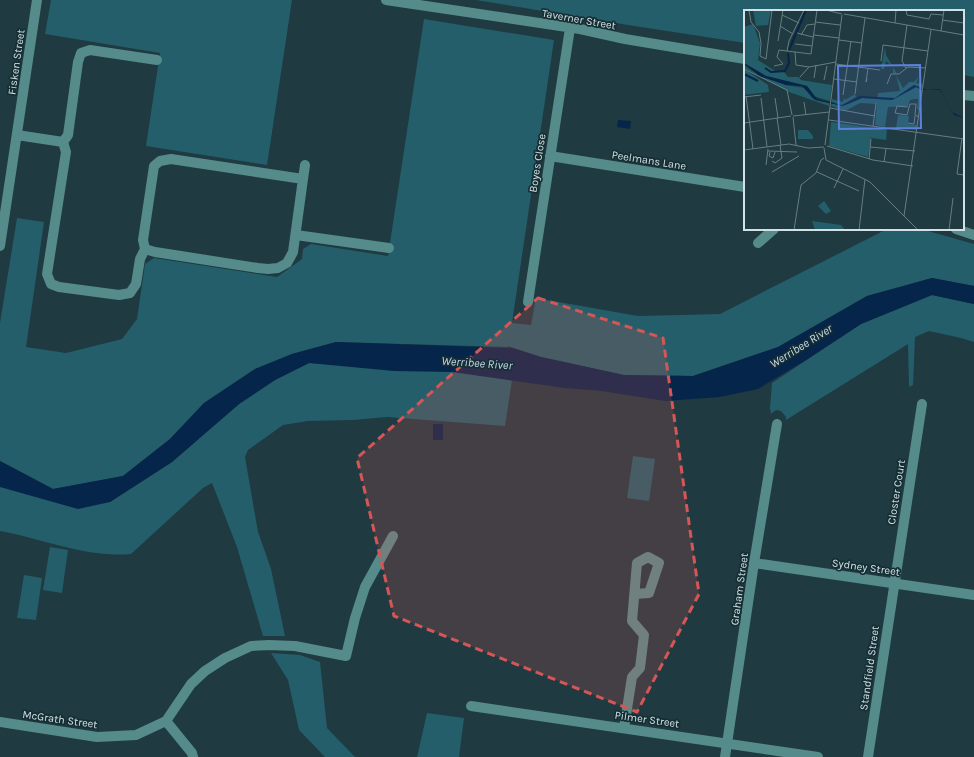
<svg xmlns="http://www.w3.org/2000/svg" width="974" height="757" viewBox="0 0 974 757" font-family="Karla,sans-serif">
  <rect width="100%" height="100%" fill="#1f3a40"/>
  <!-- green -->
  <path fill="#245e6a" d="M51,0H292L267,165L146,146L160,53L45,34Z
    M476,0H974V77L963,75V11H745V43L628,25Z
    M424,19L554,40L512,323L531,325L536,298L638,316L720,314L887,229H921L974,244V286L932,278L867,296L778,347L693,376L624,375L541,357L508,346V347L336,342L292,354L255,369L204,403L170,439L123,476L53,489L0,461V323L17,218L44,222L26,347L66,353L122,339L137,319L145,264L154,258L277,277L302,259L303,249L311,244L388,256Z
    M932,295L974,304V342L961,338L929,331L915,337L913,385L909,387L908,344L786,420V417L781,411L776,410L771,414L770,408L772,383L861,324Z
    M309,363L513,373L505,426L387,417L353,420L308,421L283,425L248,450L245,457L258,532L271,569L285,636H263L237,547L212,483L203,488L131,554C86,558 44,539 0,531V486L110,502L172,462L239,404L275,380Z
    M633,456L655,459L649,501L627,498Z
    M50,547L68,550L62,593L43,590Z
    M24,575L42,578L36,620L17,618Z
    M271,653L300,655L320,662L327,728L355,757H325L299,730L288,680Z
    M427,713L464,718L459,757H417Z"/>
  <!-- water -->
  <path fill="#06254a" d="M618,120L631,121L630,129L617,127Z
    M932,278L974,286V304L932,295L861,324L806,360L758,389L720,397L665,401L602,391L565,388L452,372L394,371L309,363L275,380L239,404L172,462L110,502L78,509L0,487V461L53,489L123,476L170,439L204,403L255,369L292,354L336,342L512,348L541,357L624,375L693,376L778,347L867,296Z
    M433,424H443V440H433Z"/>
  <g fill="none" stroke-linecap="round" stroke-linejoin="round">
    <!-- minor -->
    <path stroke="#558b8a" stroke-width="10" d="M386,0L580,29L625,39L745,59
      M963,95L974,96
      M17,135L63,142L66,152L47,274L51,284L59,287L119,295L130,293L136,284L140,259L145,249L143,240L154,166L160,161L171,159L303,179L293,252L287,263L278,268L268,269L258,268L155,252L145,249
      M63,142L68,135L78,62L81,53L90,50L157,60
      M550,156L745,187
      M303,179L305,165
      M956,229L974,235
      M296,235L389,248
      M758,243L774,229
      M0,246L37,0
      M528,302L570,28
      M754,563L974,595
      M471,706L818,757
      M166,721L192,753L193,757
      M0,722L97,737L136,735L166,721L191,684L205,671L225,658L251,646L269,645L295,646L346,656L355,618L365,587L393,536
      M624,728L632,677L640,668L644,635L632,621L637,563L648,557L659,563L649,593L635,594
      M725,757L754,563L777,424
      M868,757L922,404"/>
  </g>
  <!-- marked area -->
  <path fill="#d55657" fill-opacity="0.2" stroke="#d55657" stroke-width="3" stroke-dasharray="8 5" stroke-linejoin="round" d="M538,298L663,338L699,594L637,712L394,616L357,458Z"/>
  <g text-anchor="middle" stroke-width="3.5" stroke-linejoin="round" paint-order="stroke">
    <!-- street labels -->
    <g font-size="11" fill="#d2e1e5" stroke="#152f35">
      <text transform="translate(579 19) rotate(10)" y="4">Taverner Street</text>
      <text transform="translate(16 62) rotate(-82)" y="4">Fisken Street</text>
      <text transform="translate(649 160) rotate(9)" y="4">Peelmans Lane</text>
      <text transform="translate(537 163) rotate(-81)" y="4">Boyes Close</text>
      <text transform="translate(896 492) rotate(-81)" y="4">Closter Court</text>
      <text transform="translate(866 567) rotate(8)" y="4">Sydney Street</text>
      <text transform="translate(739 589) rotate(-82)" y="4">Graham Street</text>
      <text transform="translate(869 668) rotate(-82)" y="4">Standfield Street</text>
      <text transform="translate(60 719) rotate(8)" y="4">McGrath Street</text>
      <text transform="translate(647 719) rotate(8)" y="4">Pilmer Street</text>
    </g>
    <!-- water labels -->
    <g font-size="12" font-style="italic" fill="#c9d8ec" stroke="#152f35">
      <text transform="translate(801 346) rotate(-32)" y="4">Werribee River</text>
      <text transform="translate(477 363) rotate(4)" y="4">Werribee River</text>
    </g>
  </g>
  <!-- overview -->
  <g transform="translate(744 10)">
    <rect width="220" height="220" fill="#1f3a40"/>
    <path d="M9,0H27L24,15L12,16ZM9,14L16,33L14,50L33,62H40L44,67H55L57,70L88,75L86,91L69,86L63,76L22,66L0,53V17ZM141,37L142,45L153,64L149,63V57L142,51L140,59H137ZM0,55L8,61L42,75L61,78L68,88L85,93V96L45,82L0,58ZM0,59L24,75L25,82L0,85ZM152,65L159,78L165,72H170L175,66L172,73L179,74L178,78L170,75L151,88H133L134,83L156,81ZM172,77L178,80L175,100L173,99L174,89H171L166,90L164,96L144,97L141,117L131,115L133,92L132,94L116,93L101,101L87,96L88,93L104,94L118,88L148,90ZM111,84L112,87L98,95L88,92V89L99,92L100,87L101,90ZM154,105L165,106L164,114L173,115L172,120L152,118ZM87,112L143,120L142,130L127,128L124,147L85,136ZM54,120H64L69,126V129H54ZM80,191L87,201L82,204L74,196ZM68,211L97,215L101,220H71Z" fill="#245e6a"/>
    <path d="M0,53L22,66L63,76L73,89L98,95L116,86L151,88L170,75L183,80L196,79L208,102L220,108L210,105L196,80H178L172,77L148,90L118,88L99,96L71,90L58,76L42,75L15,66Z" fill="#06254a"/>
    <path fill="none" stroke="#06254a" stroke-width="2" d="M45,40L62,0M21,58L27,62L41,61L45,53L44,43M0,64L14,71"/>
    <path fill="none" stroke="#677d82" stroke-width="1" d="M5,0L7,12L15,22L17,33L16,46L22,49L28,0M82,0L98,4M162,0L163,5L185,9L187,4L199,5M100,4L220,25M38,5L55,13M198,10L220,13M71,12L96,15M151,13L152,0M36,16L49,24M197,21L200,0M53,23L69,27M57,25L63,15L71,14M70,25L95,28M95,30L118,33M34,31L39,0M51,34L68,36M43,41L45,31L60,0M51,42L52,55L65,57L92,52M137,51L139,35L184,41M92,54L136,60M30,56L39,54L33,47L35,40L67,44L73,0M162,58L158,51L163,15M0,59L43,80L48,105M56,67L65,57M70,68L72,55M90,69L113,72M123,69L122,72L124,58M80,70L83,56M143,74L147,64H155L164,57L182,58M111,84L121,8M99,85L107,31M2,86L9,139M0,87L17,85M17,88L23,137M31,88L34,108M60,92L62,105M164,97L153,96L151,103L163,105L166,94H172L171,105L175,107M86,98L131,106M49,106L85,102M49,107L52,135M33,108L37,135M85,110L220,129M0,113L47,106M164,113L170,114L171,106M129,116L132,93M218,128L213,164L220,165M81,135L98,5M83,136L129,150L169,156M126,137L171,141M80,138L82,150L126,172L174,220M0,140L45,134L64,138L80,137M24,141L53,142M26,142L25,146L29,148L31,142M125,149L127,129M28,151L31,153L38,148L36,135M140,152L142,139M22,155L24,139M28,162L55,146M73,162L115,181M90,178L99,159M160,206L187,20M50,220L57,175L72,163L77,150L80,148M115,220L121,169M205,220L209,188"/>
    <path fill="#5c81dd" fill-opacity="0.15" stroke="#5c81dd" stroke-width="2" d="M176,55L177,118L95,119L94,56Z"/>
    <rect width="220" height="220" fill="none" stroke="#d2e1e5" stroke-width="2"/>
  </g>
</svg>
